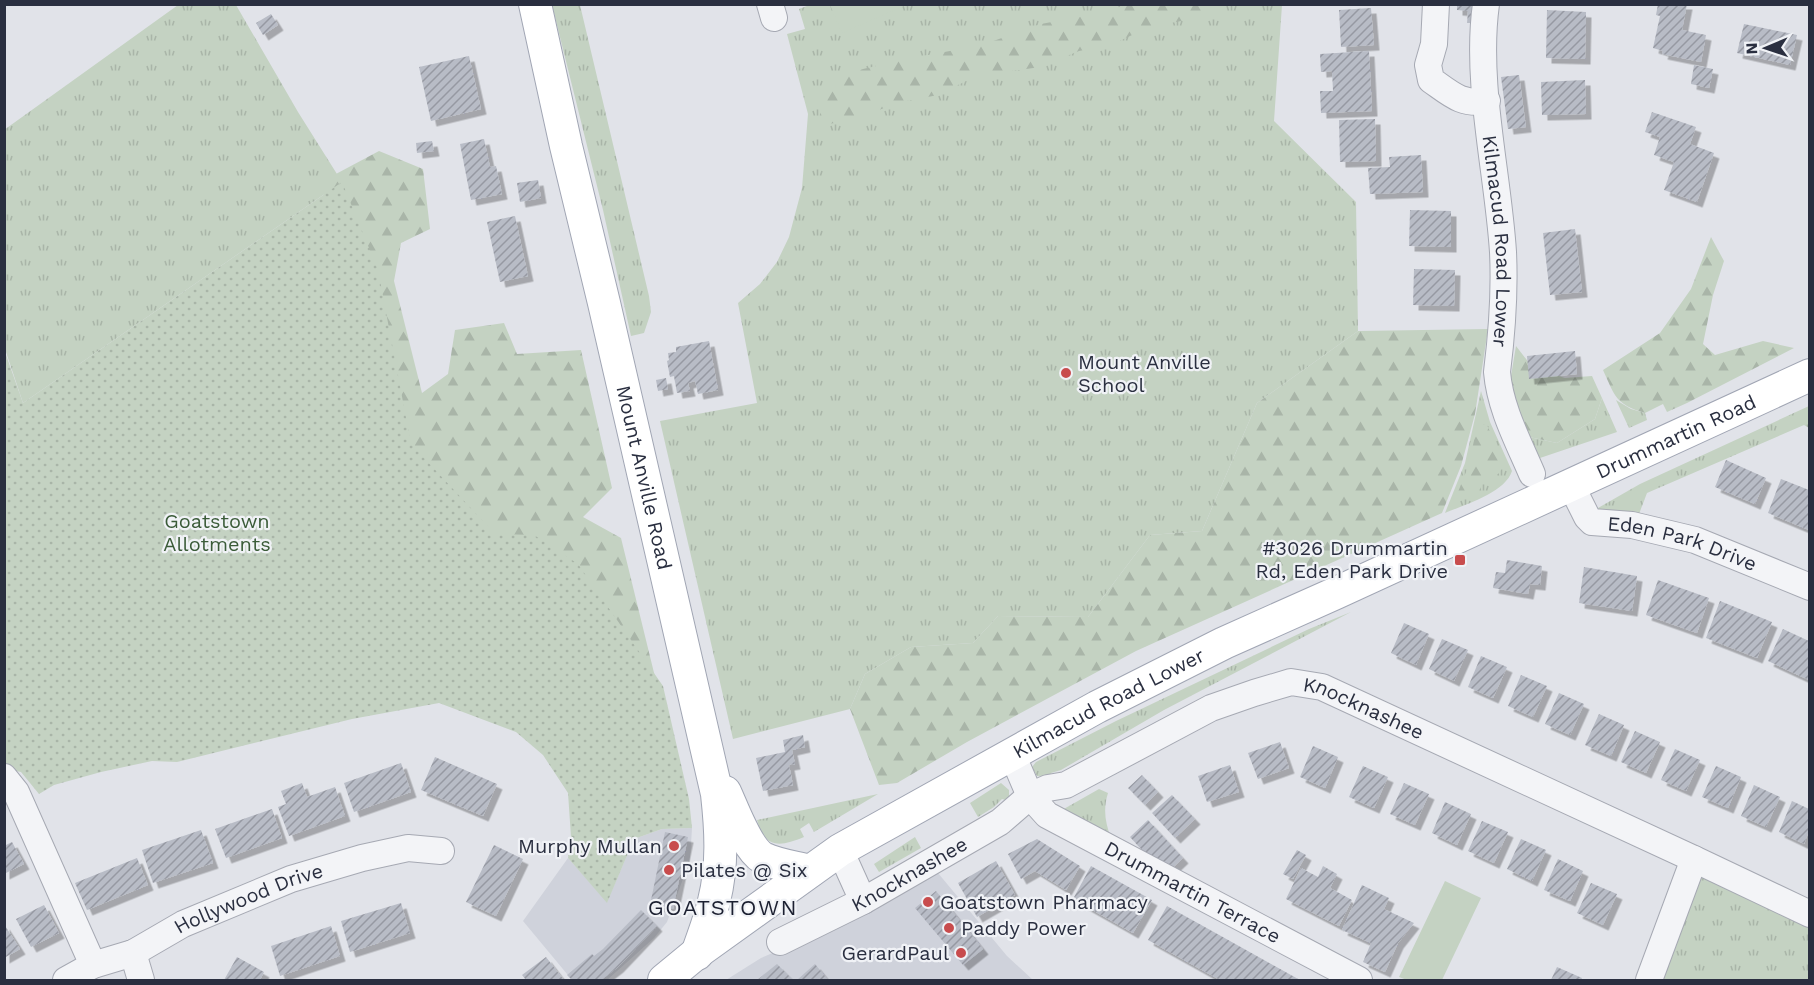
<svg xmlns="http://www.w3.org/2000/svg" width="1814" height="985" viewBox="0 0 1814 985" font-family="'Work Sans',sans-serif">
  <defs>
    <pattern id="grass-tufts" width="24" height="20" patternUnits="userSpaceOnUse" patternTransform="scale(1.5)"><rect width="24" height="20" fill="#c4d2c2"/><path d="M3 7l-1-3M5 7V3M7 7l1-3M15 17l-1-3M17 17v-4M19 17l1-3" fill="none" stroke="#a9b5a8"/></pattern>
    <pattern id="forest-firs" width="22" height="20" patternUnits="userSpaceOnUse" patternTransform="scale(1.5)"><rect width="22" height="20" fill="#c4d2c2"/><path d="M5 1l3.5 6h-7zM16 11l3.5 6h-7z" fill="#a9b5a8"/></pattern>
    <pattern id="garden-dots" width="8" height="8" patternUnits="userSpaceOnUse" patternTransform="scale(1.5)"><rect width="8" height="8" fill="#c4d2c2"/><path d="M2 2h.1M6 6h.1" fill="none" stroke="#a9b5a8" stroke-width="1.8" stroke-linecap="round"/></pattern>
    <pattern id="building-hatch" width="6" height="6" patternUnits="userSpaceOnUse" patternTransform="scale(1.5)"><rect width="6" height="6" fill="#b8bcc6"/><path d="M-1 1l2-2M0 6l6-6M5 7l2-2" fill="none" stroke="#9699a2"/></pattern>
    <filter id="shadow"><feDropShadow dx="5.5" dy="5.5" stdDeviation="0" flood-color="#0004"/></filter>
  </defs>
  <rect width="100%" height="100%" fill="#e1e3e9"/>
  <!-- built -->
  <path fill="#cfd2db" d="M692,828L690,860L667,922L654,938L607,980H572L523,921L568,858L607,902L634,839L662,829Z
    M938,873L1007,956L1033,980H726L761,958L853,919Z"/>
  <!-- grass -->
  <path fill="url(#grass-tufts)" d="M812,4L1282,5L1274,121L1356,202L1358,331L1257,403L1202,531L1150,535L1088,617L998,616L973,643L911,647L865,674L850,709L733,739L660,421L757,403L738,303L760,284L777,262L789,237L802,188L808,114L787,34L805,29L799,9Z
    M178,5H236L298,112L342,182L23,403L5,349L4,130Z
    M552,5H580L649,296L651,312L644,333L631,336L603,210Z
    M1481,391L1490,422L1512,471C1505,493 1464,505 1445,513L1465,463Z
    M1602,398L1617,432L1540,458L1529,437L1557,443L1595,419Z
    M1616,400L1631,409L1645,413L1647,420L1629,428Z
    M1809,406V428L1804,425L1647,493L1639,514L1599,510L1598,508L1640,484Z
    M1351,612L1164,710L1061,770L1051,773L1050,778L1037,776L1032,767L1036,762L1116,721L1309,629Z
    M1001,783L1009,790V801L1002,799L994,807L978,817L970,803Z
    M1099,789L1108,793C1103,809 1105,822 1111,838L1055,814Z
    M878,794L814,832L809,823L800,829L804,837C780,847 765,849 757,820Z
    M915,837L921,848L879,872L874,864Z
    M1700,873L1809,924V980H1660Z"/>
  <!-- forest -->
  <path fill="url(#forest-firs)" d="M1127,5H1225L1192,19L1149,27L1111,45L1079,51L1040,67L976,76L938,95L896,103L855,120L828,124C815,107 814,102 823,83L863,69L907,59L982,45L1041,24L1089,15Z
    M379,151L423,169L430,229L401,243L394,281L422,393L448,374L455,330L504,323L517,354L581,350L612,488L583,517L621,538L692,828L615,698L5,671L334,220L319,183Z
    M1711,237L1724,261L1713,295L1703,344L1715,355L1763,341L1794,348L1687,403L1667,412L1663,404L1645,413C1615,404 1615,396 1603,370L1660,333L1691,289Z
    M1488,329L1475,414L1461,466L1442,513L1136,651L967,742L897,783L879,785L850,709L865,674L911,647L973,643L998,616L1088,617L1150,535L1202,531L1257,403L1358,331Z
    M1516,346L1533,368L1565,378L1592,376L1602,398L1595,419L1557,443L1529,437L1515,400L1510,382Z
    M1478,423L1487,425L1505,464L1498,474L1484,480L1478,493L1467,498L1456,497L1468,467Z"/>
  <!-- park -->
  <path fill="#c4d2c2" d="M830,5H906L842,33Z
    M1445,881L1481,898L1442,980H1407L1399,977Z"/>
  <!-- garden -->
  <path fill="url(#garden-dots)" d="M342,182L378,270L411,444L495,534L534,535L578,564L663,686L689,799L692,828L662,829L634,839L607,903L568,858L571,837L568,793L543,755L516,732L439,703L352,719L177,762L152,761L101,772L54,785L39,794L21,772L11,770L5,765L4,349L23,403Z"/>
  <!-- building -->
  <path fill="url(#building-hatch)" filter="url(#shadow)" d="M1457,4H1474L1473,23H1467L1468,11L1457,10Z
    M1658,4H1687L1682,30L1706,35L1701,62L1662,54L1663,51L1653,48L1660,16L1656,15Z
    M1371,8L1374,45L1341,47L1339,10Z
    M1547,10L1586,12L1585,59L1546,58Z
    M271,14L278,25L263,35L256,23Z
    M1744,24L1797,35L1790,65L1737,53Z
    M1369,51L1372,111L1321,113L1320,91H1333L1332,71L1321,72L1320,54Z
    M469,56L481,109L431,121L419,67Z
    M1694,65L1713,69L1709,88L1691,84Z
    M1519,75L1526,127L1508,129L1501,77Z
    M1585,80L1586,114L1542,115L1541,82Z
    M1652,112L1696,127L1690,144L1714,153L1697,202L1664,190L1674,162L1654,155L1660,137L1645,132Z
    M1375,119L1376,161L1340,162L1339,120Z
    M484,139L490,167L496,166L502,194L471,200L460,144Z
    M432,141L434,151L417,153L416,143Z
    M1421,155L1423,192L1370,194L1368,168L1390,167L1389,157Z
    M538,180L541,198L520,202L517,183Z
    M1410,210L1451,211V247L1409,246Z
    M515,216L528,276L500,282L487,222Z
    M1575,229L1582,292L1550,295L1543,233Z
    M1414,269L1455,270L1454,306L1413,305Z
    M709,341L718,390L698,394L695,381L688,383L690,391L677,393L674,376L670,377L667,361L669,360L668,353L676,352V347Z
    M1575,351L1577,374L1529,379L1527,356Z
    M666,378L668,389L658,391L656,380Z
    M1726,460L1766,478L1755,504L1715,487Z
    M1781,479L1809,490V530L1768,513Z
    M1507,560L1542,566L1540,585L1530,584L1528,594L1493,588L1496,572L1505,573Z
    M1584,567L1637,576L1632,611L1579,603Z
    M1658,580L1709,598L1697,633L1646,615Z
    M1720,601L1772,622L1757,658L1706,638Z
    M1404,623L1429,634L1416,665L1391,653Z
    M1783,629L1809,641V680L1768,661Z
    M1442,639L1468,650L1454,681L1429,669Z
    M1481,656L1507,667L1493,698L1468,687Z
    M1521,675L1547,686L1533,717L1508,706Z
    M1559,693L1584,704L1570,735L1545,724Z
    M1599,714L1624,725L1611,756L1585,745Z
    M1635,731L1660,742L1646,773L1621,762Z
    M803,735L805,747L792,750L795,764L789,765L793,785L763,791L756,758L785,752L783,740Z
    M1280,742L1289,768L1258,779L1248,753Z
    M1313,746L1338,757L1325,788L1300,777Z
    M1675,749L1700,760L1686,791L1661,780Z
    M435,757L497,784L483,816L421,790Z
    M401,763L411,792L354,812L344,783Z
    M1230,765L1239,792L1207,802L1198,776Z
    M1363,766L1388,777L1374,808L1349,797Z
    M1716,766L1741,777L1728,808L1702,797Z
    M1142,775L1158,792L1145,805L1128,788Z
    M302,783L307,797L335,787L345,816L289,836L278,807L286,804L281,791Z
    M1404,783L1429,794L1415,825L1390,814Z
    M1754,785L1780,797L1766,827L1741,816Z
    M1172,795L1195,819L1175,838L1152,813Z
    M1792,801L1809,809V831L1804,844L1779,832Z
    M1445,802L1471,814L1457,845L1432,833Z
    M272,809L282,838L226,858L215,829Z
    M1148,820L1183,858L1165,875L1130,837Z
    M1482,821L1508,832L1494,863L1468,851Z
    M201,830L213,863L153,883L142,850Z
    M665,832L688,837L673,909L650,905Z
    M1037,839L1080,866L1066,890L1035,871L1021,879L1008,854Z
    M1521,839L1546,850L1532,881L1507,869Z
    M12,842L24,864L4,874V846Z
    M494,845L523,859L496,916L466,902Z
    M1297,850L1306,855L1293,879L1283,874Z
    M137,858L148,885L87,910L75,883Z
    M1558,859L1583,871L1570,901L1544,890Z
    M996,861L1015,895L977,917L958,883Z
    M1091,866L1152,900L1133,933L1073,899Z
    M1323,866L1337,874L1330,888L1352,900L1339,926L1286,899L1301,868L1318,877Z
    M1591,883L1617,894L1603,925L1577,913Z
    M1362,885L1389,898L1384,909L1414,923L1398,943L1385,972L1363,962L1371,943L1342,930Z
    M936,891L983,949L963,965L915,908Z
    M401,903L410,933L350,952L341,921Z
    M44,905L59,933L31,947L16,919Z
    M1167,906L1221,936L1300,980H1220L1148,940Z
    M641,910L657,926L618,967L601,980H572L567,975L592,954L594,956L603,949Z
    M4,924L20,949L4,958Z
    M331,926L340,956L280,976L271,946Z
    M237,957L264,972L260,980H224Z
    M546,957L563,979L561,980H526L522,975Z
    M777,964L793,980H757Z
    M815,964L828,980H797Z
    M1557,967L1582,978L1581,980H1551Z"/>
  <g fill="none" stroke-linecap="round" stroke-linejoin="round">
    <!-- minor casing -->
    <g stroke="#a6a9b3" stroke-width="28">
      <g id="minor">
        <path d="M770,4L774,18"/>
        <path d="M1436,4L1434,44L1428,65L1431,80C1451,94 1461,105 1487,101"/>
        <path id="s1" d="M1486,4C1475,83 1498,173 1503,252C1505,293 1502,332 1497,372C1500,408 1518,441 1532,474"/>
        <path id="s2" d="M1571,485L1587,517L1592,522L1632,525L1695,540L1810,587"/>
        <path id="s3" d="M1012,754L1030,796L1047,815L1359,980"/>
        <path d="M4,777L16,792L93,965"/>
        <path d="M840,850L863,901"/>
        <path id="s4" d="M780,942L863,901L1000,822L1030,796L1048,788L1066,785L1211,708L1254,693L1291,682L1322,687L1694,859L1810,914"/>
        <path d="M133,953L141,980"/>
        <path id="s5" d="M66,980L93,965L133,953L183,924L291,879L362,858L408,848L441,851"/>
        <path d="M1649,980L1694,859"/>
      </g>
    </g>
    <!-- major casing -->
    <g stroke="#a1a6b4" stroke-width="34">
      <g id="major">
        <path id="s6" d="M535,4L566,146L604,303L717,794C721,830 723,865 714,901C710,919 703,936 697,954"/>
        <path d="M725,792C733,809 747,849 763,858C777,865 795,867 810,871"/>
        <path id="s7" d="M664,980L698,952L840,850L1097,707L1224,643L1336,593L1810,375"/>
      </g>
    </g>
    <!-- minor -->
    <use href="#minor" stroke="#f3f4f7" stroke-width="26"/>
    <!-- major -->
    <use href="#major" stroke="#fff" stroke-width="32"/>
  </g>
  <!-- markers -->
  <g fill="#c84c4d" stroke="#f0f2f6" stroke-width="2">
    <circle cx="1066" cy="373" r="6"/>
    <rect x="1454" y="554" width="12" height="12" rx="3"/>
    <circle cx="674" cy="846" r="6"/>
    <circle cx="669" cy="870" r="6"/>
    <circle cx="928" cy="902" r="6"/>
    <circle cx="949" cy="928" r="6"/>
    <circle cx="961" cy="953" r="6"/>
  </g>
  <g text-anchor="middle" stroke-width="4.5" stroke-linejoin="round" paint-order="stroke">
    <!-- street labels -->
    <g font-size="20" fill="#2a2f40" stroke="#f0f2f6">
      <text dy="7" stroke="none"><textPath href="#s1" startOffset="238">Kilmacud Road Lower</textPath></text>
      <text dy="7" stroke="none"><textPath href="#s7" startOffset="1152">Drummartin Road</textPath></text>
      <text dy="7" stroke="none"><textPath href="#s6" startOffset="486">Mount Anville Road</textPath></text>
      <text dy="7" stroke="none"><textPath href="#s2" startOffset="136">Eden Park Drive</textPath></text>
      <text dy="7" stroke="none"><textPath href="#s7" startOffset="525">Kilmacud Road Lower</textPath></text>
      <text dy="7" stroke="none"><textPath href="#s4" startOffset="654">Knocknashee</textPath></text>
      <text dy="7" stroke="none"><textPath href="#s4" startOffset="146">Knocknashee</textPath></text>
      <text dy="7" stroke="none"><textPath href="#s3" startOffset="236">Drummartin Terrace</textPath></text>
      <text dy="7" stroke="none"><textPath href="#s5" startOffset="201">Hollywood Drive</textPath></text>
    </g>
    <!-- poi labels -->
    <g font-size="20" fill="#2a2f40" stroke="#f0f2f6" text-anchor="start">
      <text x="1078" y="369">Mount Anville<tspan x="1078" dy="23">School</tspan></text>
      <text x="1448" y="555" text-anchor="end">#3026 Drummartin<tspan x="1448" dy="23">Rd, Eden Park Drive</tspan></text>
      <text x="662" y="853" text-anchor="end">Murphy Mullan</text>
      <text x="681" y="877">Pilates @ Six</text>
      <text x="940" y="909">Goatstown Pharmacy</text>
      <text x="961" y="935">Paddy Power</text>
      <text x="949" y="960" text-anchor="end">GerardPaul</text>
    </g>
    <!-- park labels -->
    <g font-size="20" fill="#3a5b38" stroke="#f0f2f6">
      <text x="217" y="528">Goatstown<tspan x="217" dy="23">Allotments</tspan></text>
    </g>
    <!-- quarter labels -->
    <g font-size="22" letter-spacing="1.5" fill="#1c2031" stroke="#f0f2f6">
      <text x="723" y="915">GOATSTOWN</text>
    </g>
  </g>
  <!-- border -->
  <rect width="1814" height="985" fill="none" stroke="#2a2f40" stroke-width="12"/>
  <!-- north arrow -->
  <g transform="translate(1766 48) rotate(268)" stroke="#f0f2f6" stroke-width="4.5" paint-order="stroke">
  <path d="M0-4.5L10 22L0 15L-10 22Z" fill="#2a2f40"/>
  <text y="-9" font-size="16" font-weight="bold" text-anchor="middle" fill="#2a2f40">N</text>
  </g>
</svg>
